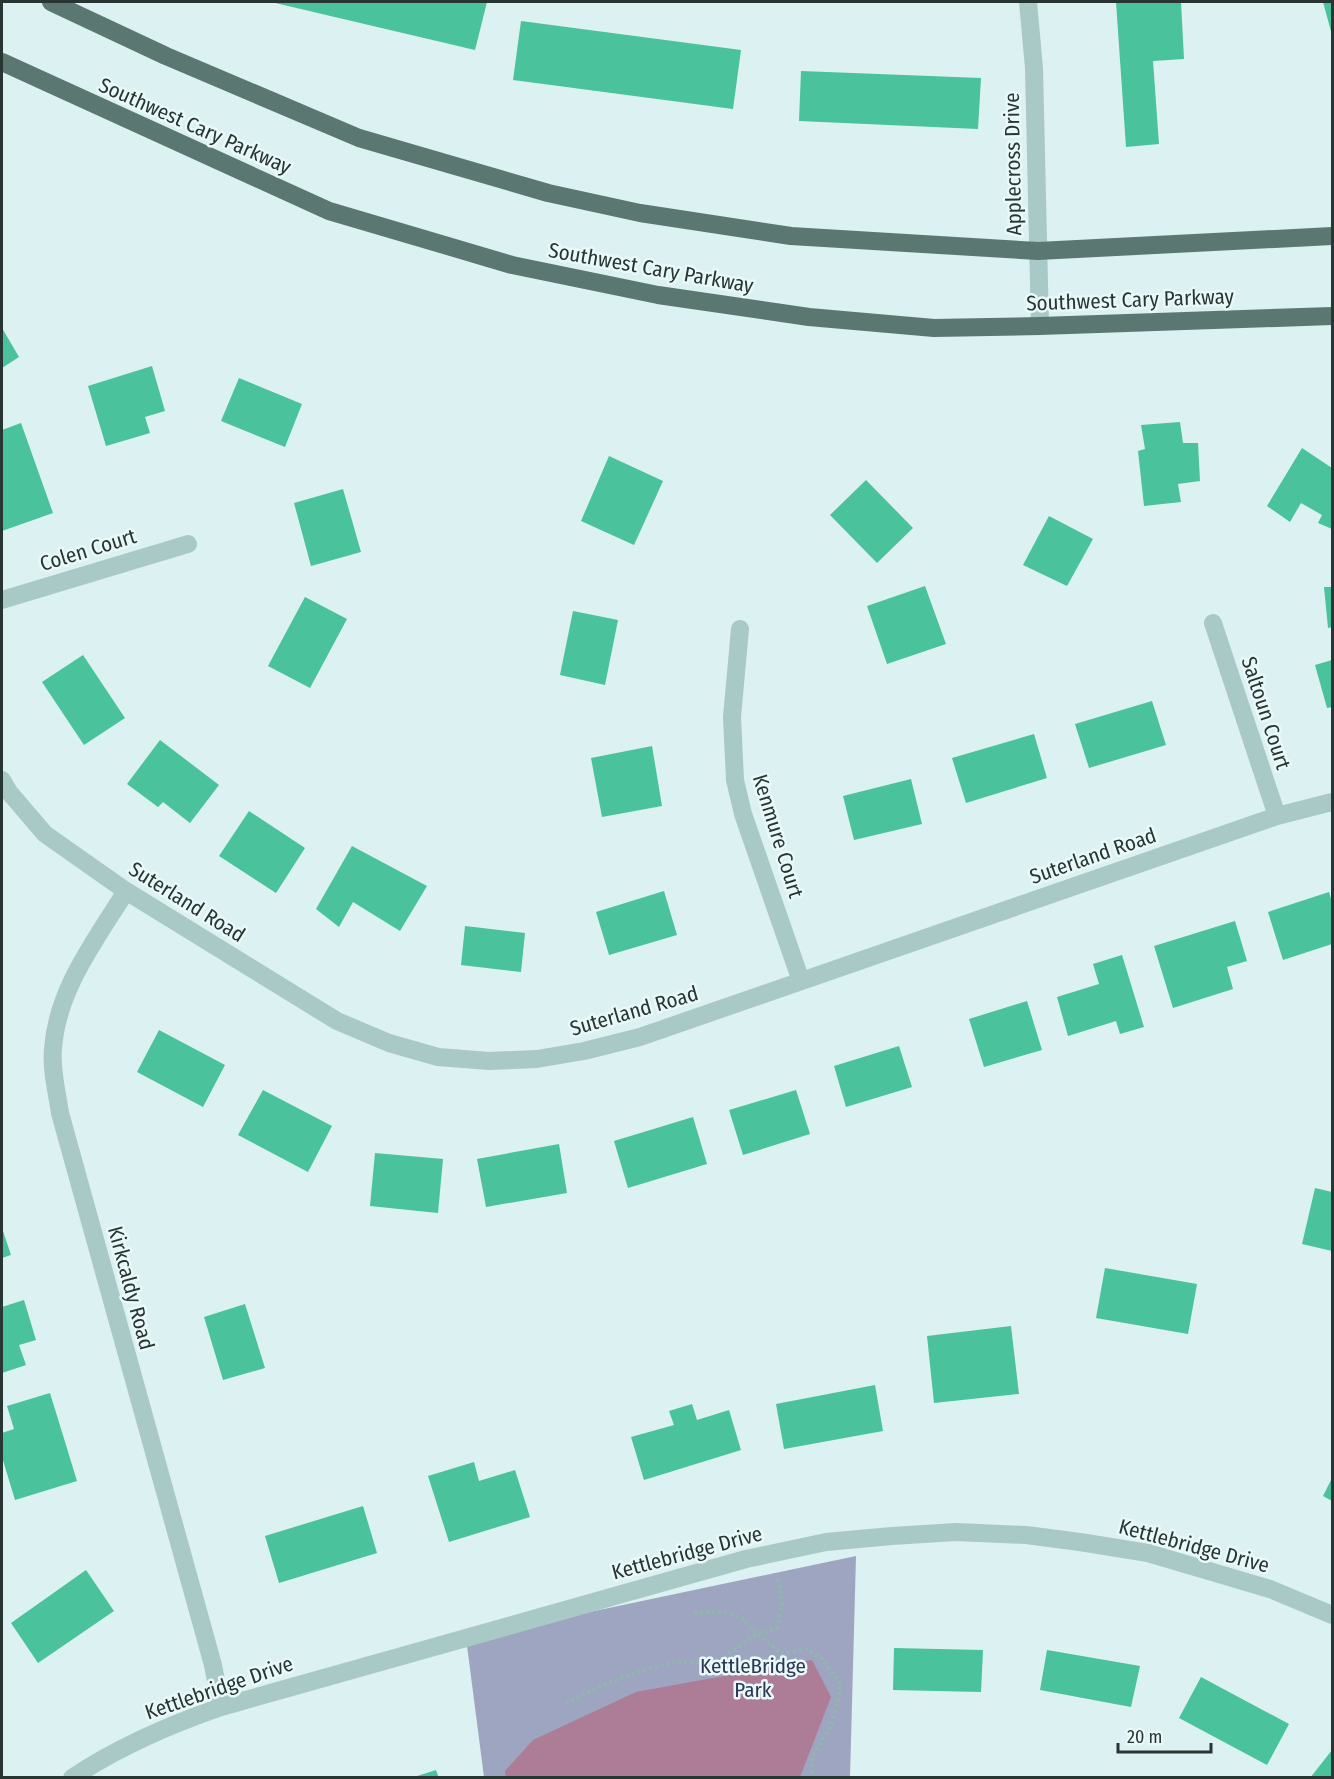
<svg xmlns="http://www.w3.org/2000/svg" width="1334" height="1779" viewBox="0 0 1334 1779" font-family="'Fira Sans Condensed',sans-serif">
  <rect width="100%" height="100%" fill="#dcf1f1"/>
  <!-- green -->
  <path fill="#9da5c0" d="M856,1556L850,1777H484L466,1638Z"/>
  <!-- water -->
  <path fill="#ad7c96" d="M812,1660L831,1697L800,1777H506L505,1771L533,1740L636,1692Z"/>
  <!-- building -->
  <path fill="#4ac29b" d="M271,2H487L475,50Z
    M1116,2H1181L1184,59L1153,61L1159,144L1126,147Z
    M1323,2H1332V35Z
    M521,21L741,50L733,109L513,80Z
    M801,71L981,78L978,129L799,121Z
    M2,328L19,357L2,368Z
    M152,366L165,411L145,417L150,433L106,446L88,386Z
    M239,378L302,404L285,447L221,421Z
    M1180,422L1183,443H1198L1200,481L1178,484L1181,502L1144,506L1138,451L1145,449L1141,425Z
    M21,423L53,513L2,531V430Z
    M1302,448L1332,468V529L1318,523L1322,515L1301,503L1290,522L1267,506Z
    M609,456L663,481L634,545L581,521Z
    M866,480L913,528L877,563L830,515Z
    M343,489L361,552L311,566L294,503Z
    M1049,516L1093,539L1067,586L1023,565Z
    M925,586L946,644L887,664L867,606Z
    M1324,587H1332V627L1328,628Z
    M305,597L347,619L310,688L268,666Z
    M573,611L618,620L605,685L560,675Z
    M83,655L125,718L84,745L42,682Z
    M1332,660V707L1327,708L1315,665Z
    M1152,701L1166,745L1089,768L1075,724Z
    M1034,734L1047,778L966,803L952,758Z
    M160,740L219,785L190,823L163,802L158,807L127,784Z
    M652,746L662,806L602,817L591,758Z
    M911,779L922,824L854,840L843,796Z
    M249,811L305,848L276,893L219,856Z
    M352,846L427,886L400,931L353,902L339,927L316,909Z
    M664,891L677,935L609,955L596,912Z
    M1329,892L1332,902V944L1283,960L1268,912Z
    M1235,921L1247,961L1227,967L1233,989L1173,1008L1154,946Z
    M465,926L525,933L521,972L461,965Z
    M1122,955L1144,1027L1120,1034L1116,1021L1068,1036L1057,997L1099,984L1093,964Z
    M1027,1001L1042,1050L984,1067L969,1019Z
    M159,1030L225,1065L203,1107L137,1072Z
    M899,1046L912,1087L846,1107L834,1066Z
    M263,1090L332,1126L308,1172L238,1135Z
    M796,1090L810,1134L743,1155L729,1110Z
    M693,1117L707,1164L628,1188L614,1141Z
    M559,1144L567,1193L486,1207L477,1159Z
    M375,1153L443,1159L438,1213L370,1206Z
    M1315,1188L1332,1192V1251L1302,1244Z
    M2,1228L11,1255L2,1258Z
    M1105,1268L1197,1284L1188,1334L1096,1318Z
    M24,1300L36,1340L19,1345L26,1365L2,1373V1307Z
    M245,1304L265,1368L223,1380L204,1317Z
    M1011,1326L1019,1394L934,1403L927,1336Z
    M875,1385L883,1431L784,1449L776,1404Z
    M50,1393L77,1481L15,1500L2,1457V1433L14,1429L7,1406Z
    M692,1404L697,1420L729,1410L741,1450L644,1480L631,1437L674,1425L669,1411Z
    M474,1462L479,1481L515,1470L530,1517L449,1542L428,1476Z
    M1332,1478V1501L1323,1496Z
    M363,1506L377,1553L279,1583L265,1536Z
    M86,1570L114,1611L38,1663L11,1623Z
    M894,1648L983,1650L981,1692L893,1690Z
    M1047,1650L1140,1666L1131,1707L1040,1690Z
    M1201,1677L1289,1724L1267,1765L1179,1718Z
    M1332,1750V1778H1310Z
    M436,1770L439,1778H414V1777Z"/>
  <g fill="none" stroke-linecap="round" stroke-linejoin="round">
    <!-- path -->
    <path stroke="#93b5b0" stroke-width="4" stroke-dasharray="3 3" stroke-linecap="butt" d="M694,1613L723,1612L742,1618L753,1630L782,1654L806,1649L822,1659L841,1684L832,1724L813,1756L812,1778
      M566,1703C599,1686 644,1666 681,1662C694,1661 707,1663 719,1663C731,1653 744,1640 759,1634C766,1632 771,1630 777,1627L782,1605L778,1577"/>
    <!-- street -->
    <path stroke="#a9c9c6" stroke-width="18" d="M1028,2L1034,68L1040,326
      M2,600L188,544
      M1213,623L1277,816
      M740,629L732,717L735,780L743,814L801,981
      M2,780L9,792L45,834L126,891L337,1021L389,1043L438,1057L489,1061L537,1059L584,1051L640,1037L1277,816L1332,802
      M126,891C96,940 57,989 53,1049C51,1070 57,1092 60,1113L213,1665L221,1707
      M72,1778C118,1747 169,1725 221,1707L746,1559L826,1542L892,1536L956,1532L1026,1535L1080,1542L1148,1553L1270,1589L1332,1615"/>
    <!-- primary -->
    <path stroke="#5a7871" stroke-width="18" d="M51,2L166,56L359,138L548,193L640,213L791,236L1038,251L1332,236
      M2,62L329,211L512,265L658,295L809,317L934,328L1040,326L1332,316"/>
  </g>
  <g text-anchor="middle" stroke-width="5" stroke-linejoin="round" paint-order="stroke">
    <!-- street labels -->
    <g font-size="21" fill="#283633" stroke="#e9f9f9">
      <text transform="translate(195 126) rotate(24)" y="7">Southwest Cary Parkway</text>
      <text transform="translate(1013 164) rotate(-91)" y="7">Applecross Drive</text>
      <text transform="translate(651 268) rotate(10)" y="7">Southwest Cary Parkway</text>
      <text transform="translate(1130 300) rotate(-2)" y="7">Southwest Cary Parkway</text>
      <text transform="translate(88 550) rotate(-17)" y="7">Colen Court</text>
      <text transform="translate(1266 713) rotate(72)" y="7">Saltoun Court</text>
      <text transform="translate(778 836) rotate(73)" y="7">Kenmure Court</text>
      <text transform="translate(1093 856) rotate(-19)" y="7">Suterland Road</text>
      <text transform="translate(187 902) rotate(32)" y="7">Suterland Road</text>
      <text transform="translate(634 1011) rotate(-16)" y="7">Suterland Road</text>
      <text transform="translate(131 1288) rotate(75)" y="7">Kirkcaldy Road</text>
      <text transform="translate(1194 1546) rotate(15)" y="7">Kettlebridge Drive</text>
      <text transform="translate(687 1553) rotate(-15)" y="7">Kettlebridge Drive</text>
      <text transform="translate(219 1688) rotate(-19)" y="7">Kettlebridge Drive</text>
    </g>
    <!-- park labels -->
    <g font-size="21" fill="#2d3554" stroke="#e9f9f9">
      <text x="753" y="1673">KettleBridge<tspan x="753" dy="24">Park</tspan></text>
    </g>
  </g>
  <!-- border -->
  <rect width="1334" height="1779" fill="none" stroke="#283633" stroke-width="6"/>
  <!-- scale -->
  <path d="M1118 1743v9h93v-9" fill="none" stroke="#283633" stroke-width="3"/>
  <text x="1127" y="1743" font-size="18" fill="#283633" stroke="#e9f9f9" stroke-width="4.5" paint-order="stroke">20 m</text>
</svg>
